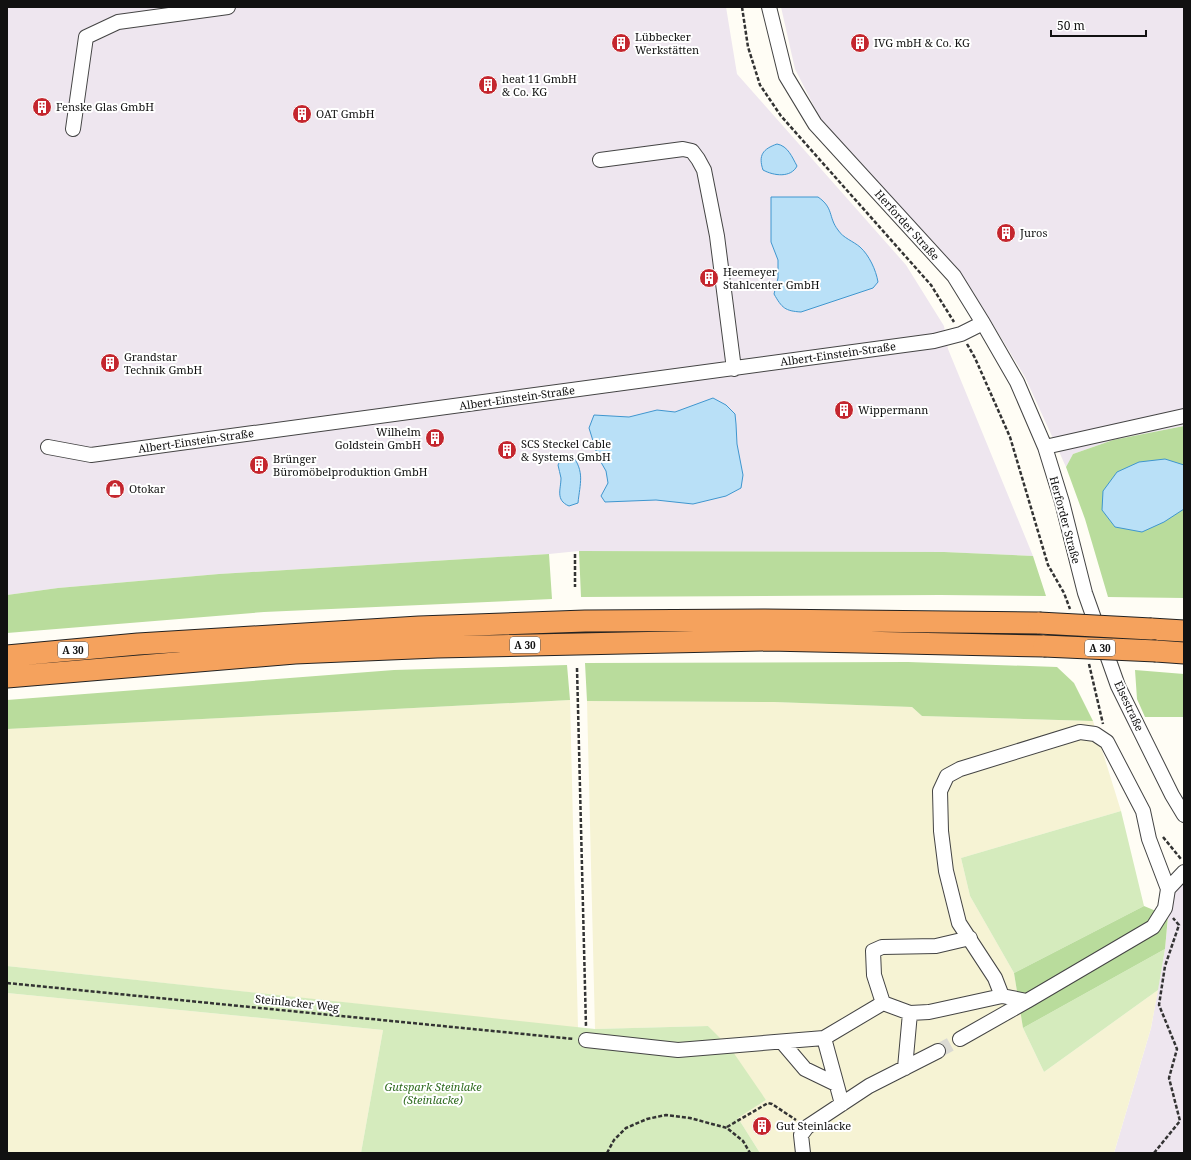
<svg xmlns="http://www.w3.org/2000/svg" width="1191" height="1160" viewBox="0 0 1191 1160" font-family="'Noto Serif',serif">
  <rect width="100%" height="100%" fill="#fffdf5"/>
  <!-- industrial -->
  <path fill="#eee6ef" d="M7,7H726L737,74L906,265L944,326L948,349L1033,556L944,552L579,551L549,554L219,574L58,588L7,595Z
    M781,7H1184V426L1113,440L1073,454L1066,467L1025,377L972,290L957,270L822,122L795,69Z
    M1184,881V1153H1114L1151,1028L1165,949L1170,899L1178,885Z"/>
  <!-- farmland -->
  <path fill="#f6f3d4" d="M570,700L578,1028L7,966V729Z
    M587,701L774,702L912,707L922,716L1093,721L1121,811L961,858L970,896L1014,973L1023,1028L1044,1072L1158,990L1151,1028L1114,1153H760L738,1118L766,1100L708,1026L595,1029Z
    M7,993L383,1030L361,1153H7Z"/>
  <!-- green -->
  <path fill="#d5ebbd" d="M1121,811L1144,906L1014,973L970,896L961,858Z
    M1165,949L1158,990L1044,1072L1023,1028Z
    M7,966L595,1029L708,1026L731,1049L766,1100L738,1118L760,1153H361L383,1030L7,993Z"/>
  <!-- forest -->
  <path fill="#b9dc9c" d="M1184,426V598L1108,597L1085,519L1066,467L1073,454L1113,440Z
    M579,551L944,552L1033,556L1046,596L940,595L581,597Z
    M549,554L552,599L264,612L7,633V595L58,588L219,574Z
    M908,662L1057,667L1074,683L1093,721L922,716L912,707L774,702L587,701L585,663Z
    M567,665L570,700L7,729V700L394,670Z
    M1135,670L1184,674V717H1145L1137,699Z
    M1144,906L1168,916L1165,949L1023,1028L1014,973Z"/>
  <!-- water -->
  <path fill="#b9e0f7" stroke="#3f96cf" d="M777,144C788,146 792,157 797,166C791,178 774,176 763,170C758,155 763,149 777,144Z
    M771,197H818C834,208 828,217 838,230C843,238 853,241 860,247C869,255 876,270 878,282L873,288L801,312C785,311 782,308 774,294L778,278V260L771,242Z
    M713,398L726,405L735,414L736,424L737,444L743,475L741,488L726,496L693,504L656,500L605,502L601,496L608,483L606,471L598,457L589,428L594,415L629,417L657,410L675,412Z
    M567,455H572C585,472 580,483 578,503L569,506C555,500 561,489 561,478C560,474 559,469 558,465L562,457Z
    M1165,459L1184,465V509L1164,522L1142,532L1115,527L1102,510L1103,491L1117,472L1139,462Z"/>
  <g fill="none" stroke-linecap="round" stroke-linejoin="round">
    <!-- minor-tunnel -->
    <path stroke="#dbdad3" stroke-width="14" stroke-dasharray="14 7" stroke-linecap="butt" d="M938,1051L960,1039"/>
    <!-- minor casing -->
    <g stroke="#444" stroke-width="16">
      <path id="minor" d="M769,7L786,76L815,124L954,276L983,323L1017,382L1045,447L1062,502L1085,593L1118,686L1172,795L1184,815
        M73,129L86,37L118,22L228,7
        M600,160L683,149L692,151L698,159L704,170L717,236L734,369
        M48,447L91,455L934,341L961,334L983,323
        M1045,447L1184,416
        M1168,889L1184,872
        M883,1003L874,975L873,951L882,947L936,946L970,938
        M824,1038L842,1104
        M960,1039L1027,1001
        M586,1040L678,1050L824,1038L883,1003L910,1013L929,1012L1002,996L1027,1001L1153,927L1165,908L1168,889L1149,839L1143,811L1107,742L1095,734L1080,732L960,769L947,776L940,791L941,831L946,871L959,923L995,978L1002,996
        M782,1042L805,1069L836,1084
        M905,1068L910,1013
        M803,1153L801,1135L807,1127L869,1086L938,1051"/>
    </g>
    <!-- highway casing -->
    <g stroke="#222" stroke-width="23">
      <path id="highway" d="M1151,629L1184,631
        M1156,651L1184,653
        M7,656L138,644L419,627L585,621L765,620L1039,623
        M7,677L295,653L437,647L768,640L1044,646"/>
    </g>
    <!-- path -->
    <path stroke="#333" stroke-width="2.5" stroke-dasharray="4 2" stroke-linecap="butt" d="M742,7L748,47L760,85L781,116L931,285L954,322
      M967,344L975,358L1010,437L1048,565L1064,593L1070,609
      M575,554V587
      M1089,664L1103,724
      M577,668L586,1027
      M1163,837L1181,859
      M7,983L574,1039
      M727,1127L768,1103L772,1104L796,1120
      M607,1153L614,1140L626,1128L647,1119L666,1115L690,1118L727,1128L743,1141L750,1153
      M1154,1153L1180,1121L1169,1078L1177,1049L1159,1005L1165,966L1179,925L1173,918"/>
    <!-- minor -->
    <use href="#minor" stroke="#fff" stroke-width="14"/>
    <!-- highway -->
    <use href="#highway" stroke="#f5a25d" stroke-width="21"/>
    <!-- highway-bridge casing -->
    <g stroke="#222" stroke-width="23" stroke-linecap="butt">
      <path id="highway-bridge" d="M1039,623L1151,629
        M1044,646L1156,651"/>
    </g>
    <!-- highway-bridge -->
    <use href="#highway-bridge" stroke="#f5a25d" stroke-width="21"/>
  </g>
  <!-- icons -->
  <defs>
    <g id="building-disc" transform="scale(1)"><circle r="9.5" fill="#c4262e" stroke="#fff"/><path d="M-4-6H4V6H1V3H-1V6H-4ZM-2.5-4.3h1.7v1.8h-1.7ZM.8-4.3h1.7v1.8H.8ZM-2.5-1h1.7V.8h-1.7ZM.8-1h1.7V.8H.8Z" fill="#fff"/></g>
    <g id="shop-disc" transform="scale(1)"><circle r="9.5" fill="#c4262e" stroke="#fff"/><path d="M-5-2.5h2.3a2.7 3.5 0 0 1 5.4 0H5L5.5 6h-11ZM-1.5-2.5h3a1.5 2.3 0 0 0-3 0Z" fill="#fff"/></g>
  </defs>
  <g fill-rule="evenodd">
    <use href="#building-disc" x="621" y="43"/>
    <use href="#building-disc" x="860" y="43"/>
    <use href="#building-disc" x="488" y="85"/>
    <use href="#building-disc" x="42" y="107"/>
    <use href="#building-disc" x="302" y="114"/>
    <use href="#building-disc" x="1006" y="233"/>
    <use href="#building-disc" x="709" y="278"/>
    <use href="#building-disc" x="110" y="363"/>
    <use href="#building-disc" x="844" y="410"/>
    <use href="#building-disc" x="435" y="438"/>
    <use href="#building-disc" x="507" y="450"/>
    <use href="#building-disc" x="259" y="465"/>
    <use href="#shop-disc" x="115" y="489"/>
    <use href="#building-disc" x="762" y="1126"/>
  </g>
  <g text-anchor="middle" stroke-width="4" stroke-linejoin="round" paint-order="stroke">
    <!-- shield labels -->
    <g fill="#fff" stroke="#585858" stroke-width="1">
      <rect x="510" y="637" width="30" height="16" rx="3"/>
      <rect x="1085" y="640" width="30" height="16" rx="3"/>
      <rect x="58" y="642" width="30" height="16" rx="3"/>
    </g>
    <g font-size="10" font-weight="bold" fill="#111">
      <text x="525" y="649">A 30</text>
      <text x="1100" y="652">A 30</text>
      <text x="73" y="654">A 30</text>
    </g>
    <!-- poi labels -->
    <g font-size="11" fill="#111" stroke="#fff" text-anchor="start">
      <text x="635" y="41">Lübbecker<tspan x="635" dy="13">Werkstätten</tspan></text>
      <text x="874" y="47">IVG mbH &amp; Co. KG</text>
      <text x="502" y="83">heat 11 GmbH<tspan x="502" dy="13">&amp; Co. KG</tspan></text>
      <text x="56" y="111">Fenske Glas GmbH</text>
      <text x="316" y="118">OAT GmbH</text>
      <text x="1020" y="237">Juros</text>
      <text x="723" y="276">Heemeyer<tspan x="723" dy="13">Stahlcenter GmbH</tspan></text>
      <text x="124" y="361">Grandstar<tspan x="124" dy="13">Technik GmbH</tspan></text>
      <text x="858" y="414">Wippermann</text>
      <text x="421" y="436" text-anchor="end">Wilhelm<tspan x="421" dy="13">Goldstein GmbH</tspan></text>
      <text x="521" y="448">SCS Steckel Cable<tspan x="521" dy="13">&amp; Systems GmbH</tspan></text>
      <text x="273" y="463">Brünger<tspan x="273" dy="13">Büromöbelproduktion GmbH</tspan></text>
      <text x="129" y="493">Otokar</text>
      <text x="776" y="1130">Gut Steinlacke</text>
    </g>
    <!-- street labels -->
    <g font-size="11" fill="#111" stroke="#fff">
      <text transform="translate(907 225) rotate(48)" y="4">Herforder Straße</text>
      <text transform="translate(838 354) rotate(-8)" y="4">Albert-Einstein-Straße</text>
      <text transform="translate(517 398) rotate(-8)" y="4">Albert-Einstein-Straße</text>
      <text transform="translate(196 441) rotate(-8)" y="4">Albert-Einstein-Straße</text>
      <text transform="translate(1065 520) rotate(75)" y="4">Herforder Straße</text>
      <text transform="translate(1129 706) rotate(65)" y="4">Elsestraße</text>
      <text transform="translate(297 1003) rotate(6)" y="4">Steinlacker Weg</text>
    </g>
    <!-- park labels -->
    <g font-size="11" font-style="italic" fill="#2f6b1f" stroke="#fff">
      <text x="433" y="1091">Gutspark Steinlake<tspan x="433" dy="13">(Steinlacke)</tspan></text>
    </g>
  </g>
  <!-- border -->
  <rect width="1191" height="1160" fill="none" stroke="#111111" stroke-width="16"/>
  <!-- scale -->
  <path d="M1051 30v6h95v-6" fill="none" stroke="#111111" stroke-width="2"/>
  <text x="1057" y="30" font-size="12" fill="#111111" stroke="#ffffff" stroke-width="3" paint-order="stroke">50 m</text>
</svg>
